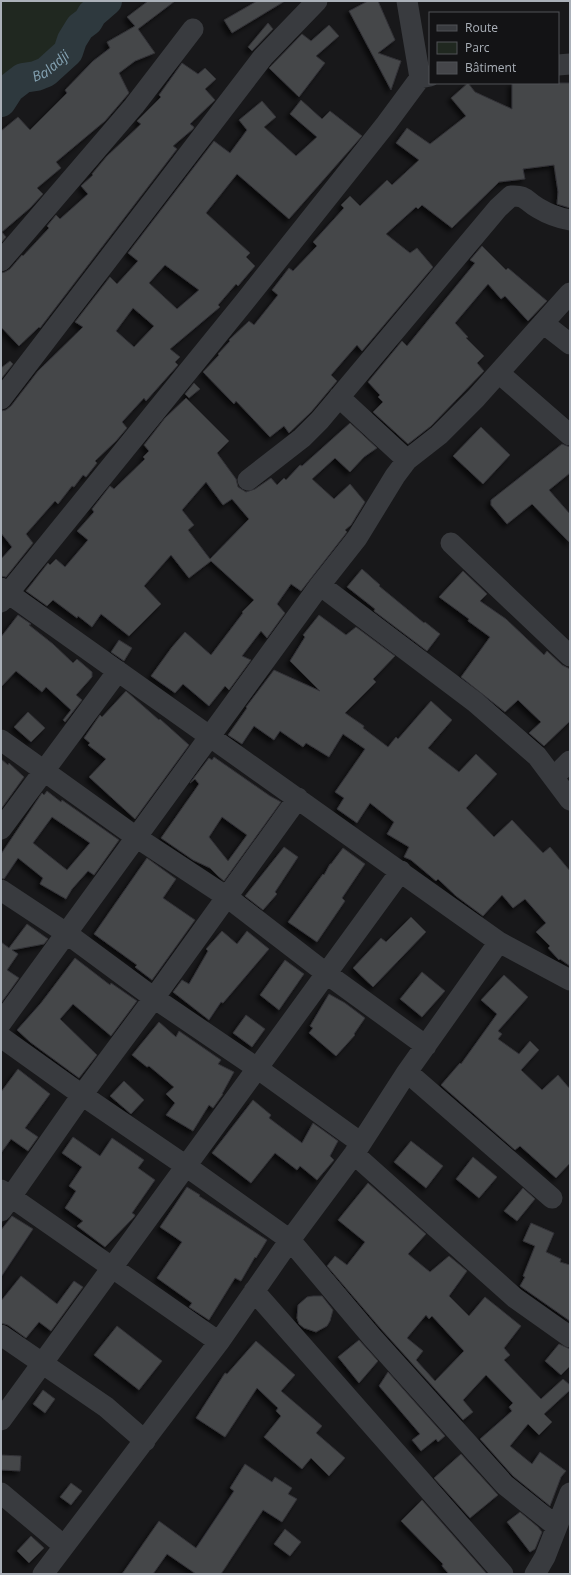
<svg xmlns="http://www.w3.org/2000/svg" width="571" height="1575" viewBox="0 0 571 1575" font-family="'Open Sans',sans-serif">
  <defs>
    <filter id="shadow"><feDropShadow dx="-3.5" dy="3.5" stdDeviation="2" flood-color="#0009"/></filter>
  </defs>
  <rect width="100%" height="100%" fill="#18181a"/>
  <!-- green -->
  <path fill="#202820" d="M1,1H118L83,40L49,82L31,86L1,100Z"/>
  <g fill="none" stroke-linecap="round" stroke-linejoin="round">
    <!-- river -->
    <path stroke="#2e393e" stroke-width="30" id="s1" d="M1,102L10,88L23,78L36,76L46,72L68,52L72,40L80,27L88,21L92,14L107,1"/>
  </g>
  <!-- building -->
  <path fill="#45464a" stroke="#323236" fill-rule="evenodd" filter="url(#shadow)" d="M148,1H175L138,29L155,53L135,61L119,73L129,93L105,121L56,162L61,168L37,188L43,194L30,208L2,232L6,237L1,243V131L18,117L30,130L67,93L65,90L93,61L110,48L107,42L135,26L127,17Z
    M257,1H285L232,33L224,20Z
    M368,1H378L395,40L378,53L401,61L391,90L349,11Z
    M268,23L273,29L252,51L248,47Z
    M329,25L339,36L316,56L325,63L299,97L269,68L302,34L311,41Z
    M182,63L198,74L205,68L216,79L205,89L215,100L190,124L194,127L193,129L173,146L177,149L40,328L39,327L19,346L1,327V273L5,272L10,269L22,255L23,256L49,228L47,226L56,215L60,219L88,194L81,186L93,175L92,174L107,156L141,124L137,121L161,97L159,95Z
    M468,83L475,92L512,109V83H570V208L557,204L558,192L554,165L523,169L525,179L499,182L452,228L422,205L418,209L416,207L386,234L410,253L417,248L433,267L362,351L357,345L331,375L337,381L311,412L289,433L284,426L270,437L236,401L234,404L203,372L219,355L218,354L230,341L229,340L249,321L254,325L278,295L272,290L289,268L293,271L317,246L313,242L344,208L341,205L350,196L360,206L387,180L392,185L419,160L396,143L407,128L430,144L466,116L451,98Z
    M301,100L322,119L330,111L362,136L289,219L237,174L206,213L250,253L246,257L255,266L238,286L236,284L218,305L220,307L170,349L180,357L175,362L178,365L146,401L144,398L122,422L127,428L116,441L95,461L97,463L86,477L83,475L74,487L72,486L58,504L55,501L26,534L33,543L6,577L1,576V559L12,547L1,533V411L6,410L11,406L38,371L83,327L75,322L110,277L117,284L138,261L128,253L214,141L230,153L247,130L239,120L262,101L276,117L264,127L296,156L317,137L290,114ZM165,265L199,290L177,309L149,283ZM133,308L154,326L134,347L116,331Z
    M482,246L506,270L508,268L547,301L528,321L505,296L501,299L488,284L455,323L468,337L466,338L484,356L477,363L484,371L431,426L408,444L373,412L383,402L378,397L380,395L368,382L402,341L407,346L475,263L470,260Z
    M10,361L13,364L1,379V368Z
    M194,383L200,389L189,398L185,394Z
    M186,398L229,441L217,453L236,479L238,487L246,492L255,489L271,478L277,485L284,478L286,480L300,465L302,466L350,423L377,448L364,457L350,472L335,458L312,479L334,499L350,484L365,502L351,525L345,530L347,532L301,591L291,584L277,604L285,613L267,638L261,631L242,656L251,660L229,690L225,686L209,706L183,684L175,693L151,676L172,647L185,632L211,655L243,613L242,612L254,600L211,561L189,578L171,555L144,586L161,604L129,636L101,614L92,627L78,616L77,618L53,600L47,606L26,591L48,563L50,565L56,559L65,567L88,540L77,531L94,512L92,509L110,486L114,489L145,459L143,457L149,451L144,445L165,418ZM206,482L223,505L232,499L249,519L210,559L188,530L194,525L182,510Z
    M481,427L510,455L483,484L453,456Z
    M562,444L570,447V473L549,490L570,514V543L532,504L507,524L491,505V500Z
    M362,569L380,585L379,586L424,623L425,622L440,634L427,651L374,611L375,609L347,587Z
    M463,571L487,594L480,601L506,619L544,655L547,651L562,665L570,669V721L544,746L529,733L541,722L518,700L505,712L461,677L490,637L468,621L469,619L439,597Z
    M18,615L31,624L29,625L53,644L73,663L77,659L92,672V677L76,695L82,700L65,722L63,720L71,710L46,687L42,692L16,671L1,687V637Z
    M319,615L346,635L356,627L395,656L373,679L376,682L345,713L364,726L363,728L388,747L396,737L398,739L431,701L452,720L428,748L459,772L476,754L497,774L466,808L494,837L512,820L543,853L550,847L570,871V966L560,959L559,960L548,948L550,946L536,932L546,923L525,899L513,908L502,895L483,916L456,896L438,879L436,881L411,860L404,857L409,847L387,834L394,822L370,803L357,823L337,809L344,798L335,792L365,749L343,734L329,757L306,743L303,747L280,731L274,740L254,726L242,744L228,735L247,708L246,707L274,670L320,691L290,661L305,637L303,635Z
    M119,640L132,648L124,661L111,652Z
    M126,691L159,720L160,719L189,745L135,819L89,777L106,759L88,745L90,743L84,738L100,715L102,717Z
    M28,712L45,728L31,742L14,727Z
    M214,757L270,796L281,802L224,881L218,876L210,868L193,860L161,838L199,784L195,779L190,783L209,758L212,760ZM222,817L247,835L228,861L209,837Z
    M1,759L8,765L9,763L24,777L1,809Z
    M47,791L61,802L62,800L119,840L94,875L88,871L72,889L66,899L40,884L43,878L18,858L4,879L1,878V854L42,793L44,795ZM52,817L90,843L67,870L33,843Z
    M284,847L298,857L275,892L277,894L263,910L245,896Z
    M343,848L365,864L342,898L345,901L317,942L288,922L323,874L324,875L330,864H331Z
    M147,858L176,879L163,898L195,920L152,980L135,967L137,965L94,934Z
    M411,917L426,932L373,987L353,968L381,938L386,942Z
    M27,924L48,939L44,944L12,950L18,954L7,970L19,978L1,1003V942L9,948Z
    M222,931L237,944L247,931L269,949L223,1003L221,1002L209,1020L173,992L182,980L189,984L208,951L206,949Z
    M75,958L110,985L111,983L137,1001L111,1036L73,1004L60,1019L97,1055L79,1078L30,1042L17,1030L41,1003Z
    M285,960L304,974L279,1010L260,995Z
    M422,972L445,991L422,1017L400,999Z
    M504,975L528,997L498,1031L502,1034L498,1039L519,1054L530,1041L539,1050L521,1070L542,1090L558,1075L570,1089V1163L556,1178L520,1146L515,1150L441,1085L460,1063L461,1064L497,1014L481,1000Z
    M329,994L345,1003L365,1018L354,1034L355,1035L336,1056L309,1033L313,1028L310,1026Z
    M246,1015L265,1029L252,1047L233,1033Z
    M159,1022L176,1037L179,1031L221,1060L218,1064L234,1072L222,1094H223L213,1108L209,1105L193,1131L166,1115L175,1103L166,1094L174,1087L149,1066L147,1067L132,1055Z
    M18,1069L50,1094L25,1128L38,1137L28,1151L11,1139L1,1153V1092Z
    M124,1081L144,1100L131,1114L110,1096Z
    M253,1100L271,1115L269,1118L302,1143L313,1123L338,1141L330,1156L334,1160L317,1180L300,1166L297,1170L275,1153L251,1183L212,1153Z
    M73,1137L100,1156L112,1138L144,1160L138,1168L155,1180L132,1213L135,1215L134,1217L105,1247L77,1226L83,1221L65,1208L76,1191L69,1186L82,1167L62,1153Z
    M411,1141L443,1166L426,1188L394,1162Z
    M473,1157L497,1177L479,1198L456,1179Z
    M368,1183L426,1234L408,1254L430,1272L449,1256L467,1271L449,1296L469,1316L485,1297L521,1326L504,1348L510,1355L504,1360L541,1399L563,1379L570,1385V1390L544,1414L552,1422L539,1435L528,1424L510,1446L532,1464L540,1452L566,1471L561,1477L550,1506L513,1476L480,1439L512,1411L509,1407L513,1403L486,1375L463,1400L473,1412L463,1420L381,1329L327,1266L335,1256L347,1265L365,1242L338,1220ZM426,1315L429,1319L432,1316L464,1351L435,1381L416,1360L423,1351L407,1338Z
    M187,1187L200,1195L199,1196L267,1240L256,1258L255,1257L241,1281L235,1278L209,1320L189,1307L192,1303L157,1278L182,1242L160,1227Z
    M523,1188L535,1199L517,1221L504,1211Z
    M12,1216L33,1229L1,1277V1230Z
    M531,1223L554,1233L546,1252L561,1259L560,1262L570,1265V1321L520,1286L525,1277L523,1276L535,1246L523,1241Z
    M21,1276L57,1304L74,1281L83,1287L51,1331L39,1322L26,1338L8,1325L1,1323V1301Z
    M313,1296H322L333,1310L330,1321L327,1326L316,1332L304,1328L299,1324L297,1318L298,1305L307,1297Z
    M117,1326L162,1361L139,1390L94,1355Z
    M359,1340L378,1361L359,1383L338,1357Z
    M256,1341L295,1375L281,1391L322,1426L316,1433L345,1458L329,1476L311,1458L302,1469L264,1437L281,1416L276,1411L278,1408L257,1388L225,1437L196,1418L225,1373L227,1374Z
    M559,1344L570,1349V1366L561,1375L545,1361Z
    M388,1372L445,1436L438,1442L436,1439L421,1451L412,1440L420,1434L379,1386Z
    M43,1390L55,1399L45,1413L33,1404Z
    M461,1454L498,1495L470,1518L434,1478Z
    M1,1455L21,1456L20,1471L1,1470Z
    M245,1464L272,1482L275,1477L292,1488L288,1494L297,1499L282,1522L263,1510L221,1574H196L167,1554L153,1574H122L159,1521L196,1548L234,1491L230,1488Z
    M71,1483L82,1491L71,1505L60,1497Z
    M422,1500L487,1574H449L442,1566L443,1564L401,1521Z
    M520,1512L538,1527L542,1532L535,1549L530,1552L507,1522Z
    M285,1529L301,1542L290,1556L274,1544Z
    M31,1536L44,1548L29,1563L17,1551Z"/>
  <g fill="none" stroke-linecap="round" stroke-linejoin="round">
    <!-- minor -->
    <path stroke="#393b3f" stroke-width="21" d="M407,1L420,78
      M558,65L570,64
      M1,261L134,106L193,29
      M543,323L570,344
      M499,373L570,435
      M339,397L407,460
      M1,399L263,57L317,1
      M248,480L302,438L320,420L498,208L511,196C527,195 525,201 538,208C548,214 559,218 570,220
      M451,543L570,656
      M320,585L475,702L537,756L570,800
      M1,588L499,942L570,980
      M1,602L246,300L386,124L420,78L430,76
      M1,740L136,837L227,897L327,974L426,1046
      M554,777L570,761
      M1,829L118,671
      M1,890L66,933L154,998L257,1068L361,1143
      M1,1023L320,585L357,538L395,476L407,460L439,435L476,398L570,293
      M1,1037L82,1095L186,1166L290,1240L372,1337L505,1485L556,1526
      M407,1072L552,1198
      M354,1154L515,1298L570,1337
      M1,1190L219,1342
      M1,1211L82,1095L154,998L298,798
      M254,1291L503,1574
      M1,1335L106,1407L145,1441
      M1,1420L401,871
      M1,1493L64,1546
      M43,1574L219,1342L290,1240L354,1154L407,1072L499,942
      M535,1574L545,1557L570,1493"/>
  </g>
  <g text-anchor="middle" stroke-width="4" stroke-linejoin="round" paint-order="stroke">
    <!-- water labels -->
    <g font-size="14" font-style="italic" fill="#84a2b2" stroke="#131315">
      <text dy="5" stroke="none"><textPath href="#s1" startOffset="64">Baladji</textPath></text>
    </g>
  </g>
  <!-- border -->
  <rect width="571" height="1575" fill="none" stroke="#abb1b9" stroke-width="4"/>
  <!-- legend -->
  <rect x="429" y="12" width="130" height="72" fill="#131315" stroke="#505257"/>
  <rect x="437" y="25" width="20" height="6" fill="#393b3f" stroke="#505257"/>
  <text x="465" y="32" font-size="12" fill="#abb1b9">Route</text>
  <rect x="437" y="42" width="20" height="12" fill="#202820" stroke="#505257"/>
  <text x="465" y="52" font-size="12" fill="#abb1b9">Parc</text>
  <rect x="437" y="62" width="20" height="12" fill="#45464a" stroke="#505257"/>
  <text x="465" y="72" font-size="12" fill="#abb1b9">Bâtiment</text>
</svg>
